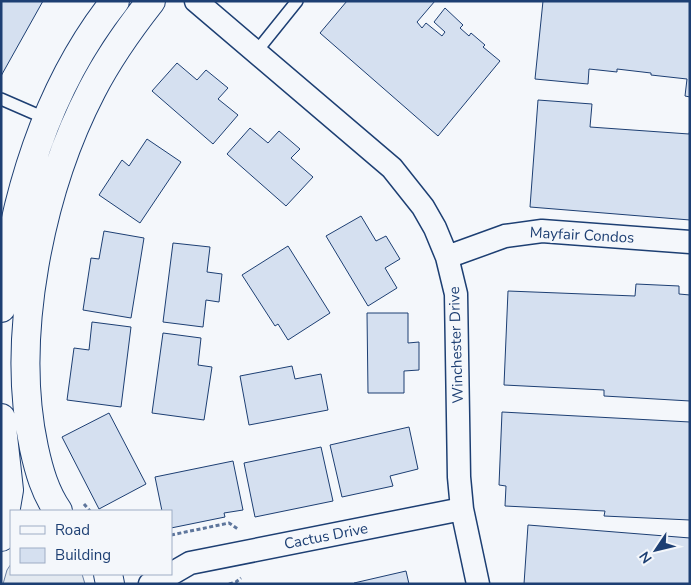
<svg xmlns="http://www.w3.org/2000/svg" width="691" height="585" viewBox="0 0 691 585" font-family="'Nunito Sans',sans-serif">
  <rect width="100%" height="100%" fill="#f4f7fb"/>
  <!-- green -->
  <path fill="#e3e9f0" stroke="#687fa3" d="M11,564V574H82L85,584H3L7,570Z"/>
  <!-- building -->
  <path fill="#d5e0f0" stroke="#1d3f73" d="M1,1H43L1,76Z
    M347,1H435L417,22L422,28L426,23L442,36L445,32L434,22L445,8L463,25L460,28L469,36L471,33L485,45L483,47L500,61L438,136L320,33Z
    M543,1H690V97L685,96L687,79L651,75V73L617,69V72L589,69L588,84L535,79Z
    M177,63L197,80L206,70L228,88L218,99L238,115L213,144L152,91Z
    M538,100L592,104L590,127L689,134L690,129V220L530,207Z
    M250,128L268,143L279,131L300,149L291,158L313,177L286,206L227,154Z
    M147,139L181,162L140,223L99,195L122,160L129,166Z
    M361,216L376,241L386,236L400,259L385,268L397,288L368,306L326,236Z
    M104,231L144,238L131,318L83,310L91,258L99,259Z
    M173,243L210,247L207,272L222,274L219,302L206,300L203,327L163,322Z
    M288,246L330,313L288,340L278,324L275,326L242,275Z
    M636,284L679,286V294L690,295V401L604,396V390L504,385L508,291L635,296Z
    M367,313H408V343L419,342V370L404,371V393H368Z
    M92,322L131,327L121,407L67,400L74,348L89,350Z
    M163,333L201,338L198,365L212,367L204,420L152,413Z
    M292,366L295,379L321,374L328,410L249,425L240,376Z
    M502,412L690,422V520L604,516L605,511L505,506L506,486L499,485Z
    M109,413L146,484L99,509L62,437Z
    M409,427L418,469L390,476L393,486L342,497L330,445Z
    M321,447L333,501L255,517L244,463Z
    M233,461L243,510L224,513L225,517L171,528V511H162L155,477Z
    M528,525L690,538V584H524Z
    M406,571L409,584H354V583Z"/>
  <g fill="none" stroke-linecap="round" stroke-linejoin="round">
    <!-- service casing -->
    <g stroke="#1d3f73" stroke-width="14">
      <path id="service" d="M256,52L297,1
        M1,99L47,119"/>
    </g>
    <!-- minor casing -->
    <g stroke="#1d3f73" stroke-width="25">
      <path id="minor" d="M196,1L392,168L423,207L435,228L447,257L456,294L459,477L462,509L478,584
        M447,257L505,236L542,231L690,242
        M171,574L190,563L462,509
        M150,584L171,574"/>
    </g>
    <!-- tertiary casing -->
    <g stroke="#1d3f73" stroke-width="30">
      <path id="tertiary" d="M1,308C13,200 46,88 115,1
        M1,418L9,490L1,537
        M58,511C45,492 39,471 34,448C10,337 40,190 92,90C108,59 129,29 151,1
        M108,574L110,584"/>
    </g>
    <!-- path -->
    <path stroke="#5e769c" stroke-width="3" stroke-dasharray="4 2.5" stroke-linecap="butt" d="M84,504L90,511
      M171,535L229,523L238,529
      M229,584L236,582L241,578"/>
    <!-- service -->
    <use href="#service" stroke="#f4f7fb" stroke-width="11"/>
    <!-- minor -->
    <use href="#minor" stroke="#f4f7fb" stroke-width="22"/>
    <!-- tertiary -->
    <use href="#tertiary" stroke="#f4f7fb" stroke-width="28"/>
  </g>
  <g text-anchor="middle" stroke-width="4" stroke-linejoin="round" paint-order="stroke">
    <!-- street labels -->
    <g font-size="15" fill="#1d3f73" stroke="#f4f7fb">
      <text transform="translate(582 235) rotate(3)" y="5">Mayfair Condos</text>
      <text transform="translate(456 345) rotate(-92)" y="5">Winchester Drive</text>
      <text transform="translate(326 536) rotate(-11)" y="5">Cactus Drive</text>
    </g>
  </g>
  <!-- border -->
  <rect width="691" height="585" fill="none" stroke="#1d3f73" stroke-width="5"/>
  <!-- legend -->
  <rect x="10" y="510" width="162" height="65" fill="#f4f7fb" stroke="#9eadc5"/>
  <rect x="20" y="526" width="25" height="8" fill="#f4f7fb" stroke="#9eadc5"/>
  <text x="55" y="535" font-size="15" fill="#1d3f73">Road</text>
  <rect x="20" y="548" width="25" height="15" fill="#d5e0f0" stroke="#9eadc5"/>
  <text x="55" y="560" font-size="15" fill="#1d3f73">Building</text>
  <!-- north arrow -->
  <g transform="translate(656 550) rotate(235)" stroke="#f4f7fb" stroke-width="4" paint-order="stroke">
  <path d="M0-4L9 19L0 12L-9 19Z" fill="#1d3f73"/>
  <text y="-8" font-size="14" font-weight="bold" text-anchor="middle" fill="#1d3f73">N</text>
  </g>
</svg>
